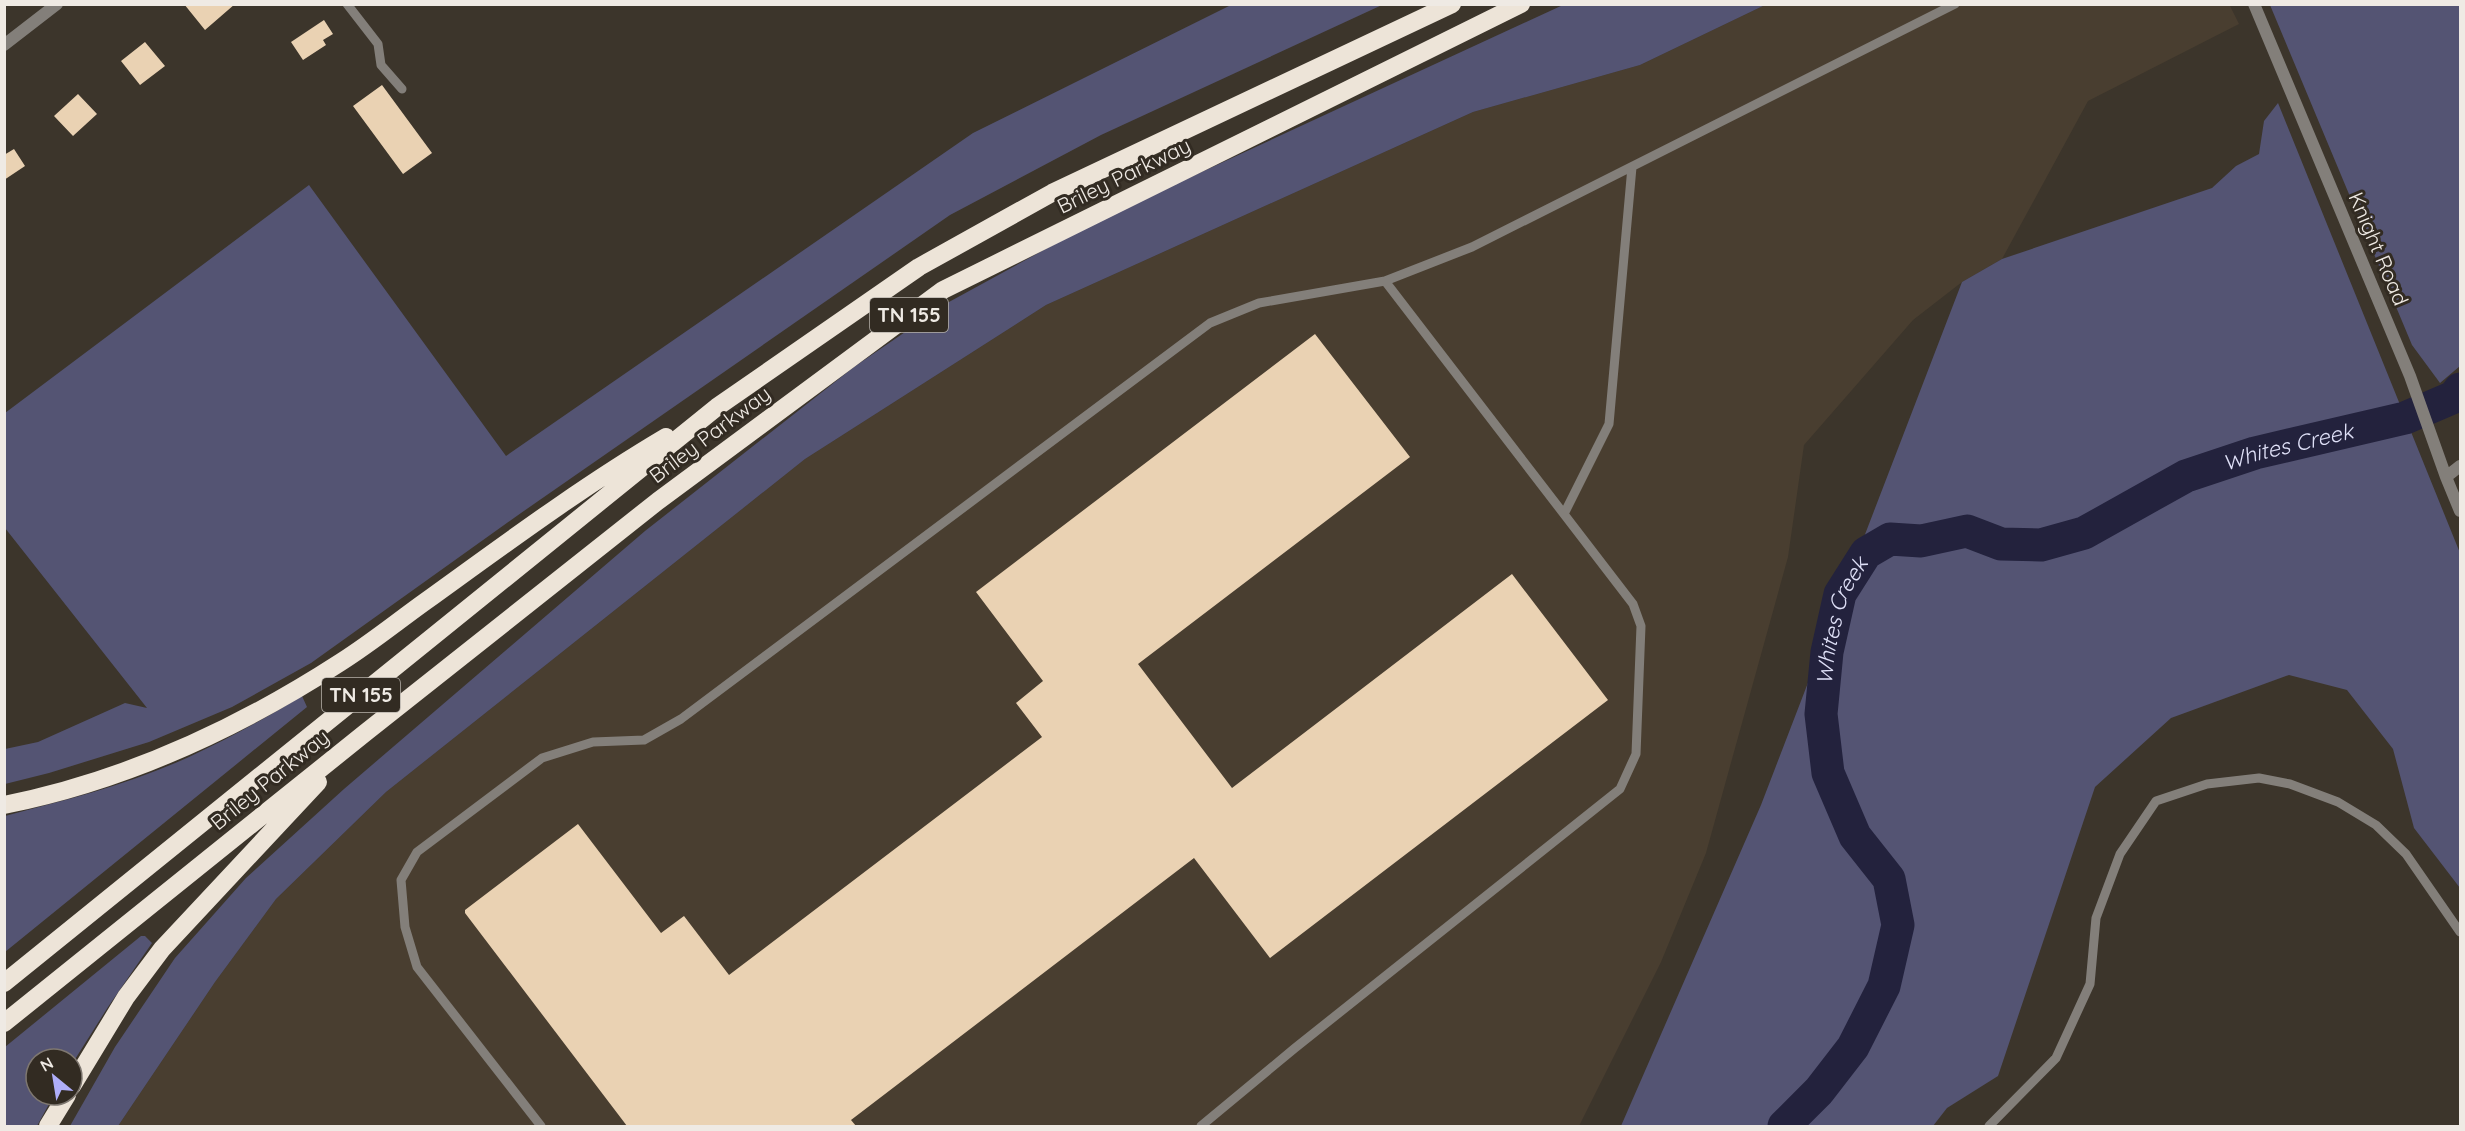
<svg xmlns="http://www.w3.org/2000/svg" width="2465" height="1131" viewBox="0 0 2465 1131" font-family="Quicksand,sans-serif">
  <rect width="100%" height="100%" fill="#3c352b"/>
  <!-- built -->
  <path fill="#493e30" d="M2229,4L2239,24L2088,101L2002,259L1962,282L1913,320L1804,445L1788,557L1706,853L1661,962L1579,1126H118L215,982L276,899L386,792L805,459L1046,305L1473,112L1640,65L1765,5Z"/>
  <!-- green -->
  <path fill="#545473" d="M1233,4L1382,5L1101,135L950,215L521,513L311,663L232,707L149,742L49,773L5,784V749L38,742L125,703L147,708L5,528V413L309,185L506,456L973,133Z
    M1563,5H1765L1640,65L1473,112L1046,305L805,459L386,792L276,899L215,982L118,1126H70L115,1047L175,958L246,878L344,789L645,531L854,367L949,302L1104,217Z
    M2270,5H2460V366L2440,383L2412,345Z
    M2278,103L2460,553V888L2414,828L2393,749L2347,690L2289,675L2171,718L2095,787L1998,1076L1947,1108L1933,1126H1621L1761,805L1962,282L2002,259L2212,188L2236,166L2259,154L2264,121Z
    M302,696L307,707L5,952V816C66,800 130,784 189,757C228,739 266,718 302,696Z
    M141,936H145L152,943L108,1007L72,1064V1059H36V1095H54L37,1126H5V1047Z"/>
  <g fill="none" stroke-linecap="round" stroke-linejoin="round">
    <!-- river -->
    <path stroke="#23223d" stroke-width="33" id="s1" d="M1784,1126L1819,1091L1853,1047L1884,986L1898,925L1889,879L1855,836L1828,773L1821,714L1827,652L1840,594L1866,553L1890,539L1921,541L1967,531L2001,544L2041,545L2084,533L2186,476L2255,453L2405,418L2454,397L2460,389"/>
  </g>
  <!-- building -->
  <path fill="#ead2b3" d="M184,4H235L205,30Z
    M324,20L333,34L323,40L326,45L303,60L291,42Z
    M145,42L165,66L140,85L121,61Z
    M382,85L432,153L403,174L353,106Z
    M78,94L97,114L73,136L54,116Z
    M14,149L25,166L4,180V155Z
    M1315,334L1410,457L1138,664L1232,788L1512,574L1608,700L1270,958L1194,858L851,1120L856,1126H627L465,913V910L578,824L661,933L684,916L729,975L1042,737L1016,703L1043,681L976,592Z"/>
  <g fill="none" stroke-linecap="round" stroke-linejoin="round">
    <!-- service -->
    <path stroke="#837f7a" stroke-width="9" d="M347,4L378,44L381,65L402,89
      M1564,514L1609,424L1632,167
      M541,1126L417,967L405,927L401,880L417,852L542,758L593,742L644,740L681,719L1210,323L1259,303L1385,281L1472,247L1955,4
      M1201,1126L1295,1048L1620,789L1636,754L1641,626L1633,604L1385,281
      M1989,1126L2056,1058L2090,984L2096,918L2120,854L2156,801L2207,784L2259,778L2290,784L2338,802L2376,825L2406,854L2460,932"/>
    <!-- minor -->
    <path stroke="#837f7a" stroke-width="12" d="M4,45L57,4"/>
    <!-- tertiary -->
    <path stroke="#837f7a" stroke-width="12" d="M2254,4L2410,376L2446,477L2460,511
      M2446,477L2460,466"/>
    <!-- motorway -->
    <path stroke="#ede4d8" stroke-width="18" d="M4,805C125,781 239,728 341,662C371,643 398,621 426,601C505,544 583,486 666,437
      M4,983L717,407L919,267L1052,193L1452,4
      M4,1023L365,733L658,501L943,290L1521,4
      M72,1086L126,997L162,949L318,782
      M48,1126L67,1095"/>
  </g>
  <g text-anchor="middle" stroke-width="6" stroke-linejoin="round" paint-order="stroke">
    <!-- shield labels -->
    <g fill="#322b22" stroke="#b6b1aa" stroke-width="1.5">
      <rect x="870" y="298" width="78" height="34" rx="4.5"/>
      <rect x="322" y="678" width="78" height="34" rx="4.5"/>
    </g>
    <g font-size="20" font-weight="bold" fill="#efeae4">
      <text x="909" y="322">TN 155</text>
      <text x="361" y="702">TN 155</text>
    </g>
    <!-- street labels -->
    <g font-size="21" fill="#efeae4" stroke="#322b22">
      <text transform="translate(1124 176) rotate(-26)" y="7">Briley Parkway</text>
      <text transform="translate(2378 249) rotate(67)" y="7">Knight Road</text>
      <text transform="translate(710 435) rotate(-37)" y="7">Briley Parkway</text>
      <text transform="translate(270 780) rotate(-39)" y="7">Briley Parkway</text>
    </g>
    <!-- water labels -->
    <g font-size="22" font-style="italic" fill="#dfe0f7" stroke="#322b22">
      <text dy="8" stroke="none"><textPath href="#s1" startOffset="1086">Whites Creek</textPath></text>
      <text dy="8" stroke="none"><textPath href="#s1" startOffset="562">Whites Creek</textPath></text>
    </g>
  </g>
  <!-- border -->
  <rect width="2465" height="1131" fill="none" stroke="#efeae4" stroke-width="12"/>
  <!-- north arrow -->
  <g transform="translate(54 1077) rotate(330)"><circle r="28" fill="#322b22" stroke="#7e7770" stroke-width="1.5"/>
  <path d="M0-4.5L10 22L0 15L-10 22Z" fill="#afaefa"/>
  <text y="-9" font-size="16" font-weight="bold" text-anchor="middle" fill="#efeae4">N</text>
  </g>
</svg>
